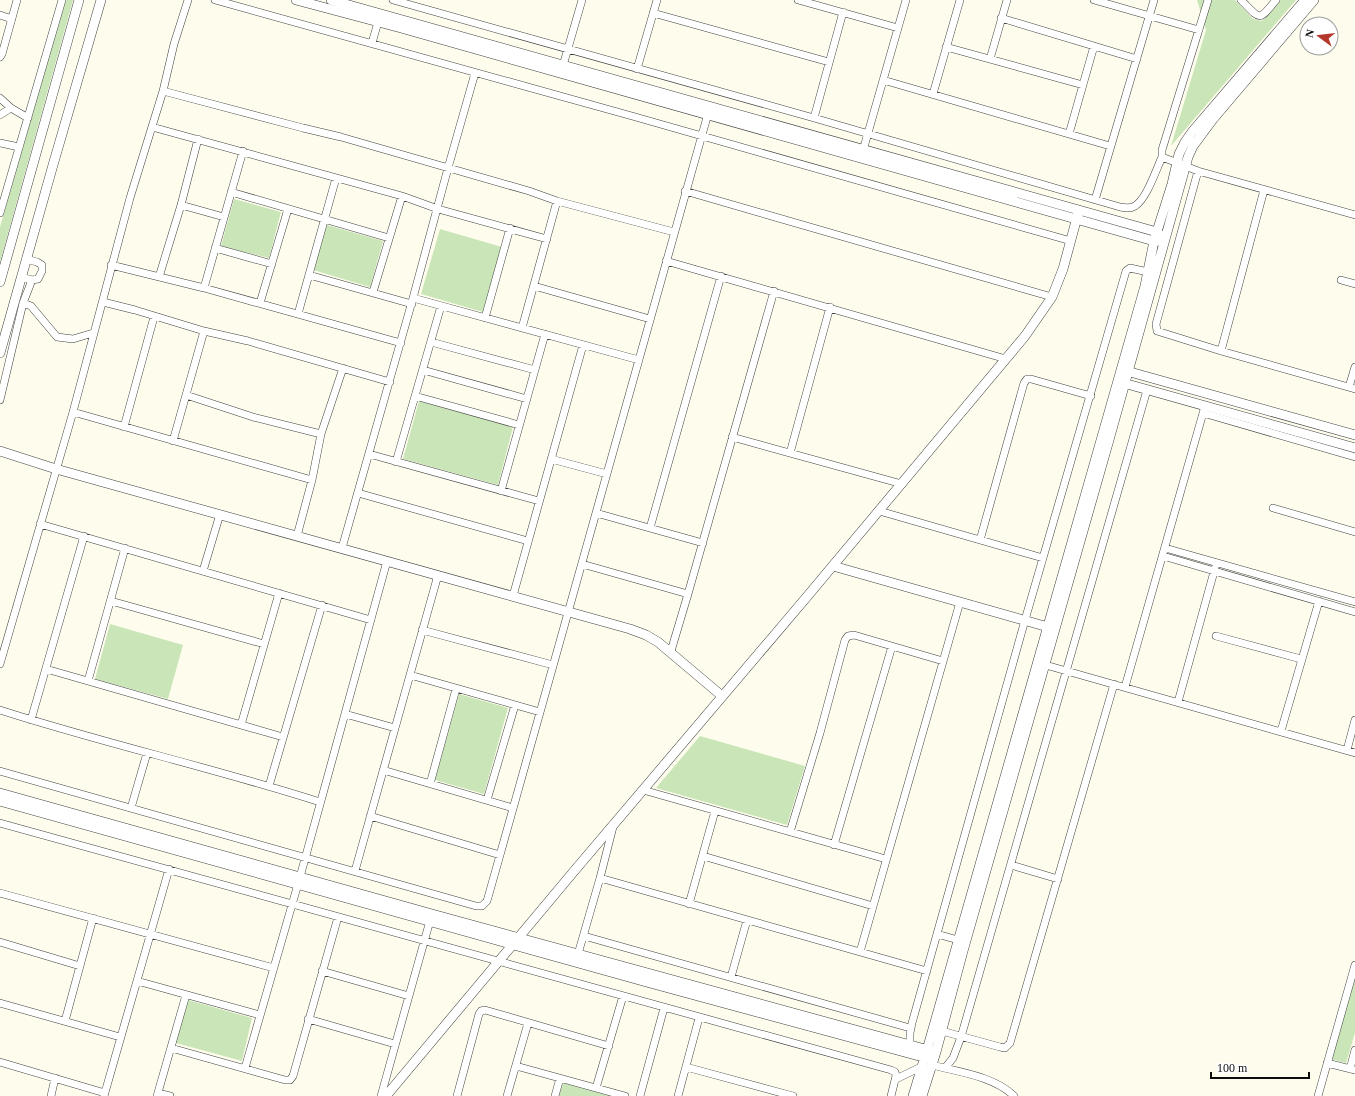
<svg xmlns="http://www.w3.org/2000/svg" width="1355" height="1096" viewBox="0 0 1355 1096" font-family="'Times New Roman',serif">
  <rect width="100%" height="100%" fill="#fefded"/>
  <!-- green -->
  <path fill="#cae6b8" d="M65,0H73L0,262V227Z
    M1197,0H1235L1253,19L1262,21L1281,0H1296L1171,146L1206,30Z
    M234,199L281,212L269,258L221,246Z
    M327,225L383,241L370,287L313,270Z
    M440,229L502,247L483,312L421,294Z
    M419,401L513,427L498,485L403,459Z
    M110,624L183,645L168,699L95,679Z
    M459,694L508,708L484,794L435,780Z
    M700,736L805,766L787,825L656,788Z
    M1355,976V1033L1346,1063L1331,1059Z
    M188,1000L252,1018L242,1061L176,1043Z
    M563,1083L610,1096H559Z"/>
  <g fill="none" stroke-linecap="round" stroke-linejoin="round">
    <!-- minor casing -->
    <g stroke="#3f3f3f" stroke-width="8">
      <path id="minor" d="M215,0L632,116L1071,241
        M393,0L814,118L1120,207C1125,208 1130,209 1135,206C1147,198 1156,170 1162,157
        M798,0L898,28
        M1094,0L1199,30
        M1208,0L1162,150V157L1198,171L1355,215
        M1241,0C1261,20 1258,22 1276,0
        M653,13L829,62
        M0,15L12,19
        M1001,18L1137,59
        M372,43L378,22
        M946,47L1083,85
        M0,57L2,54L17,0
        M990,59L1007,0
        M562,69L582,0
        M637,69L657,0
        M883,80L1110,146
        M163,91L303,128L341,137L529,191L557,201L674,232
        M933,94L960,0
        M0,98L11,108L28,118
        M0,115L11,108
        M814,118L843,12
        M152,127L402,196L438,209L547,239
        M1069,134L1094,46
        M0,143L19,147
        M862,154L906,0
        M1198,171L1156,324L1157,331L1221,351L1355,389
        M685,191L1052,297
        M231,192L389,238
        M1095,200L1154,0
        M181,205L224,217
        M0,213L62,0
        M215,248L272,264
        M666,261L1006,359
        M111,265L204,288L401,343
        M309,275L412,304
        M21,277L32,280L38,279L42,271V265L37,262L26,259
        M159,277L181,205L198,139
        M1341,280L1355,284
        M534,286L650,319
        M204,288L243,151
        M373,292L402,196
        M413,298L639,360
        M103,302L135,310L204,331L248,341L390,382
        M23,303L31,306L57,337L73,339L93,333
        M260,303L288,209
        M298,314L336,178
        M485,318L510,228
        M522,328L557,201
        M431,342L535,370
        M1221,351L1264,190
        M423,370L527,399
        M1349,387L1355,367
        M186,395L253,417L321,434
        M415,396L519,425
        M0,400L23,303L32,280
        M73,412L312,480
        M1203,413L1355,457
        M124,427L154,317
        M732,437L902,484
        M173,441L204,331
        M790,453L830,307
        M369,454L539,501
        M551,459L607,474
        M396,462L441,306
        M501,491L545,334
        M358,493L528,541
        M1273,508L1355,532
        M879,511L1043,558
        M596,513L703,543
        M40,524L371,620
        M650,528L721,276
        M297,536L312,480L321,434L343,368
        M980,540L1024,383L1027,379H1031L1091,396
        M342,548L413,298L448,168L475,73
        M1165,548L1355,602
        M1163,556L1355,612
        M582,564L688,594
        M203,571L220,514
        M513,596L583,345
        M111,601L264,644
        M422,630L553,665
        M1216,636L1301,659
        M671,651L688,594L774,291
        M0,664L73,412L130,198L163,91L174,44L188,0
        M1042,664L1355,753
        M46,669L283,737
        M410,675L540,712
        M88,681L125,548
        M1125,687L1205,406
        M1178,702L1215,568
        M0,710C106,744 214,768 320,802
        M345,714L395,728
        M31,720L84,536
        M241,725L279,593
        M1281,731L1319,601
        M1347,750L1355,720
        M383,770L513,808
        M0,771L476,906H482L487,901L500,855L709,110
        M430,784L456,689
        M269,786L322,605
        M643,790L886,859
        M487,800L515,705
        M131,808L147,753
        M370,816L500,855
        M0,823L891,1070L895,1072L896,1076L891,1096
        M790,832L820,733L845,640L848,636L854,635L943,661
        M834,845L892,646
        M703,856L873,906
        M1011,865L1058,879
        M355,871L438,575
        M600,878L927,971
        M0,893L274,968
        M689,904L715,811
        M937,934L958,940
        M584,936L910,1028
        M0,942L80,966
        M860,952L960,602
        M578,954L600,878L613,827
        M322,971L409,996
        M731,977L747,920
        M137,981L260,1015
        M0,1003L120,1037
        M308,1019L395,1044
        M65,1021L93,918
        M938,1030L1000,1047L1005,1048L1010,1043L1114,684
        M910,1045V1033L912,1023L1025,620L1126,271L1130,268L1148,272
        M171,1048L285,1080H290L293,1076L338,917
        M0,1062L105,1093
        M1327,1063L1355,1070
        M932,1065C958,1072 994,1076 1014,1096
        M516,1066L625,1096
        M686,1067L793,1096
        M245,1068L300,877L387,561
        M945,1068L953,1058L961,1037L1147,390
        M1350,1069L1355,1050
        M896,1079L923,1066
        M596,1088L623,996
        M158,1093L170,1096
        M51,1096L55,1078
        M104,1096L169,869
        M157,1096L186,995
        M381,1096L431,917
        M457,1096L479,1014L481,1011L485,1010L609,1046
        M507,1096L528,1023
        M555,1096L560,1078
        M640,1096L664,1008
        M678,1096L699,1018
        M1318,1096L1355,965"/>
    </g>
    <!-- tertiary casing -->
    <g stroke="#3f3f3f" stroke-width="10">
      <path id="tertiary" d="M296,0L401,28L1154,241H1159
        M331,0L1157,232L1161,236
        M0,282L79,0
        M0,353L53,165L101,0
        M1123,370L1355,435
        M1120,382L1355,448
        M0,451L56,469L630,629L646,635L658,642L722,696
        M833,566L1048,627
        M0,793L432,914L932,1051
        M0,801L650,983L930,1059
        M386,1096L575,870L805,599L1025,336L1052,297L1063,269L1079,210
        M913,1096L927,1050L1145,286L1154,241L1172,184L1179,154L1185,142L1192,132L1305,0
        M922,1096L936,1052L963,951L1109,440L1188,157L1193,146L1213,119L1314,0"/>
    </g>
    <!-- minor -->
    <use href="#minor" stroke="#fff" stroke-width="7"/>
    <!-- tertiary -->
    <use href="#tertiary" stroke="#fff" stroke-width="9"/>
  </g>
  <!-- north arrow -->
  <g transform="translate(1319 36) rotate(285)"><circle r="19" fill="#ffffff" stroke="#9e9e9e"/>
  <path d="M0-3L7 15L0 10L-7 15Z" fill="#b5382c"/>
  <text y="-6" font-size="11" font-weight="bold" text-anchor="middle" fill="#0c0c0c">N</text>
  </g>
  <!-- scale -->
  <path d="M1211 1072v6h98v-6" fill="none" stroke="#0c0c0c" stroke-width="2"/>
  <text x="1217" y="1072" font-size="12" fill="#0c0c0c" stroke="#ffffff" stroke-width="3" paint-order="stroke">100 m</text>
</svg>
